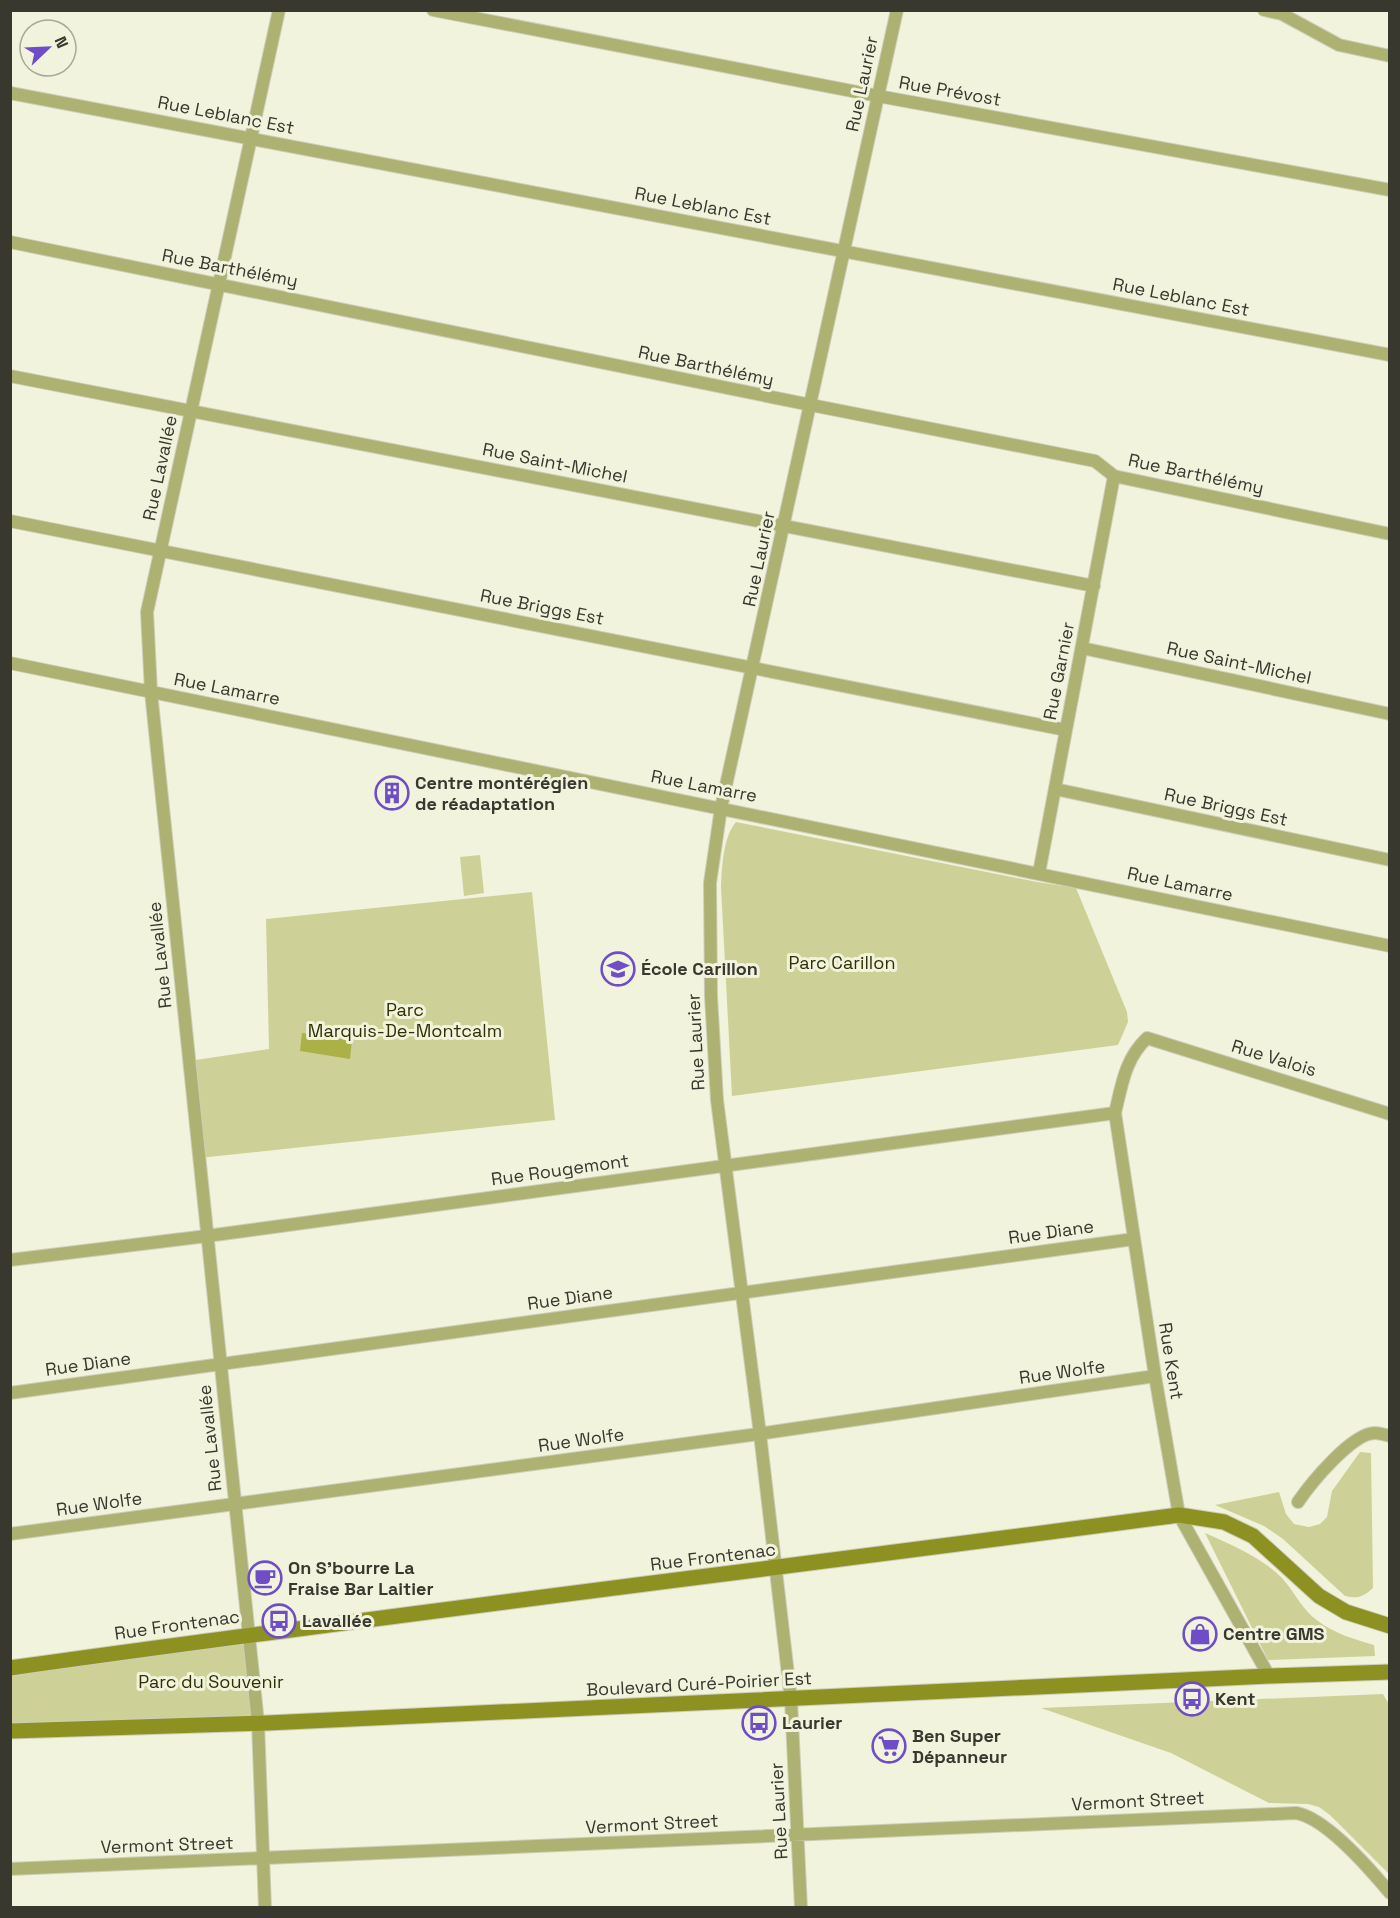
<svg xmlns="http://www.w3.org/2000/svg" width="1400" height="1918" viewBox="0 0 1400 1918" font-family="'Space Grotesk',sans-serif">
  <rect width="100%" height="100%" fill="#f1f3dc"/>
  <!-- green -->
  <path fill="#cdd197" d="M736,822L1037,882L1076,888L1127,1012L1128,1022L1118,1045L732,1096L721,887C722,867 723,837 736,822Z
    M480,855L484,893L464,896L460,857Z
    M532,892L555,1120L199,1158L189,1061L269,1049L266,919Z
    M1360,1452L1371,1453L1373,1588C1363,1597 1358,1599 1345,1596L1283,1539L1264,1526L1215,1505L1279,1492L1286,1514L1294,1524L1309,1527L1320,1524L1327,1517L1332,1491Z
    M1205,1533C1232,1545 1261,1557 1282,1578C1294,1591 1303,1611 1318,1621C1333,1633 1356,1640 1374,1645L1375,1656L1268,1660Z
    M249,1635L258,1723L11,1731L10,1668Z
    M1383,1694L1390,1706L1389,1874L1330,1815L1319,1807L1308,1804L1269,1803L1171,1753L1041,1708Z"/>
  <!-- water -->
  <path fill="#abb047" d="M302,1033L352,1040L350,1059L300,1051Z"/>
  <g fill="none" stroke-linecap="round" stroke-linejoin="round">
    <!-- minor casing -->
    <g stroke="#ccceb9" stroke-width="14">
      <path id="minor" d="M433,10L878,96L1390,190
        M1264,10L1282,14L1339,45L1390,56
        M10,93L1390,355
        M10,242L811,405L1095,461L1114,476L1390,534
        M10,376L1094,586
        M10,521L1066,730
        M1082,648L1390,714
        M10,663L1390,946
        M1055,789L1390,860
        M1039,873L1114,476
        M10,1260L207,1236L1115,1113
        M10,1393L1134,1239
        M1298,1502C1311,1483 1352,1433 1375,1433C1380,1433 1385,1435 1390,1436
        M10,1534L751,1435L1155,1376
        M1269,1676L1179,1515L1155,1376L1115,1113C1122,1084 1125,1059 1147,1038L1390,1114
        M10,1869L1296,1813C1326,1818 1370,1869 1390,1893
        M265,1908L258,1723L151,692L147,612L279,10
        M801,1908L791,1700L760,1434L717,1100L711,996L710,883L721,808L897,10"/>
    </g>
    <!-- secondary casing -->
    <g stroke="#ccceb9" stroke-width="17">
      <path id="secondary" d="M10,1668C400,1613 790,1567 1179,1515L1224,1522L1253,1536L1319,1596L1346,1612L1390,1626
        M10,1731L267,1723L1269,1676L1390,1672"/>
    </g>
    <!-- minor -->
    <use href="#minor" stroke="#adb172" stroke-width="12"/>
    <!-- secondary -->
    <use href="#secondary" stroke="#8d9122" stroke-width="15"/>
  </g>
  <!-- icons -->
  <defs>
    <g id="building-ring" transform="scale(1.725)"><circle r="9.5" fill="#f1f3dc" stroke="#6f4dc7" stroke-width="1.5"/><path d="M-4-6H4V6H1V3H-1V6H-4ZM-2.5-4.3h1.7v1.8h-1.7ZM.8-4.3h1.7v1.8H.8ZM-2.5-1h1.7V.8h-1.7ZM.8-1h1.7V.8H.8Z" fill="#6f4dc7"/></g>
    <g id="school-ring" transform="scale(1.725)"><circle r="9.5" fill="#f1f3dc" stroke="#6f4dc7" stroke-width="1.5"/><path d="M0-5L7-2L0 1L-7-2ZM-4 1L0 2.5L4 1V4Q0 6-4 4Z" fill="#6f4dc7"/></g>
    <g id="cafe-ring" transform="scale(1.725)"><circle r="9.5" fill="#f1f3dc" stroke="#6f4dc7" stroke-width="1.5"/><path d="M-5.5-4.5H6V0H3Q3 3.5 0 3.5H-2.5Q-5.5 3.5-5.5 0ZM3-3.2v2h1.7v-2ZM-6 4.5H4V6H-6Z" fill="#6f4dc7"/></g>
    <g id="bus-ring" transform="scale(1.725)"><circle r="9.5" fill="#f1f3dc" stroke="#6f4dc7" stroke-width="1.5"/><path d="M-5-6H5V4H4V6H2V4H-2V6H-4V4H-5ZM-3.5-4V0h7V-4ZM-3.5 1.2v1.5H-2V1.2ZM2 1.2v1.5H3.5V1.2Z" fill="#6f4dc7"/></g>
    <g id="shop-ring" transform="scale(1.725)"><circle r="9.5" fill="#f1f3dc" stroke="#6f4dc7" stroke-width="1.5"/><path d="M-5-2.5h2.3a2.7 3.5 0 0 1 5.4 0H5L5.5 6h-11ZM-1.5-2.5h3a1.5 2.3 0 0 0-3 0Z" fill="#6f4dc7"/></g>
    <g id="supermarket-ring" transform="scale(1.725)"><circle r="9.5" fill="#f1f3dc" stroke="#6f4dc7" stroke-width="1.5"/><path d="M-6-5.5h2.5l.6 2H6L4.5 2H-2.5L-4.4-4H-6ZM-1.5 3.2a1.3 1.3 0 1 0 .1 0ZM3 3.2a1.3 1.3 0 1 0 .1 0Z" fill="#6f4dc7"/></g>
  </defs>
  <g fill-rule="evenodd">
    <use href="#building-ring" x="392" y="793"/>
    <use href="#school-ring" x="618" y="969"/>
    <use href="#cafe-ring" x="265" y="1578"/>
    <use href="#bus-ring" x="279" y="1621"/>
    <use href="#shop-ring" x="1200" y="1634"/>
    <use href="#bus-ring" x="1192" y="1699"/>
    <use href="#bus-ring" x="759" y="1723"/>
    <use href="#supermarket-ring" x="889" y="1746"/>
  </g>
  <g text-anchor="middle" stroke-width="6" stroke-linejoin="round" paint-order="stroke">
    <!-- street labels -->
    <g font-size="18" fill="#38382f" stroke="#f1f3dc">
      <text transform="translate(862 84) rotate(-78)" y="6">Rue Laurier</text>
      <text transform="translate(950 91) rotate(10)" y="6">Rue Prévost</text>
      <text transform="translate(226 115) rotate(11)" y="6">Rue Leblanc Est</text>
      <text transform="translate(703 206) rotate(11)" y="6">Rue Leblanc Est</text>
      <text transform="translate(230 268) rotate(11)" y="6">Rue Barthélémy</text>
      <text transform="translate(1181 297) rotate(11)" y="6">Rue Leblanc Est</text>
      <text transform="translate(706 366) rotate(12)" y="6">Rue Barthélémy</text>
      <text transform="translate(555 463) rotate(11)" y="6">Rue Saint-Michel</text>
      <text transform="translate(160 468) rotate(-78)" y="6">Rue Lavallée</text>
      <text transform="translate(1196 474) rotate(12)" y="6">Rue Barthélémy</text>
      <text transform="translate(759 559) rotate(-78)" y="6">Rue Laurier</text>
      <text transform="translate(542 607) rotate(11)" y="6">Rue Briggs Est</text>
      <text transform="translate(1239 663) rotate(12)" y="6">Rue Saint-Michel</text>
      <text transform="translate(1059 671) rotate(-79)" y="6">Rue Garnier</text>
      <text transform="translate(227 689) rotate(11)" y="6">Rue Lamarre</text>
      <text transform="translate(704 786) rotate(11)" y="6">Rue Lamarre</text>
      <text transform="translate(1226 807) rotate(12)" y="6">Rue Briggs Est</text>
      <text transform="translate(1180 884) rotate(12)" y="6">Rue Lamarre</text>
      <text transform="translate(160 955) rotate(-96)" y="6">Rue Lavallée</text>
      <text transform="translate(696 1042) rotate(-93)" y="6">Rue Laurier</text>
      <text transform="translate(1274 1058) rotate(17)" y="6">Rue Valois</text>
      <text transform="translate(560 1170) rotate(-8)" y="6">Rue Rougemont</text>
      <text transform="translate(1051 1232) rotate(-8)" y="6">Rue Diane</text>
      <text transform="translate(570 1298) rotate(-8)" y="6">Rue Diane</text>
      <text transform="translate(1171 1361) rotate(81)" y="6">Rue Kent</text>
      <text transform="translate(88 1364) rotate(-8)" y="6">Rue Diane</text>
      <text transform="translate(1062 1372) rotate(-8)" y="6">Rue Wolfe</text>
      <text transform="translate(210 1438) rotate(-96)" y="6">Rue Lavallée</text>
      <text transform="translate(581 1440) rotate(-8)" y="6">Rue Wolfe</text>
      <text transform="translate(99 1504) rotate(-8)" y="6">Rue Wolfe</text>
      <text transform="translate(713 1557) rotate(-7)" y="6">Rue Frontenac</text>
      <text transform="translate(177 1625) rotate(-8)" y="6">Rue Frontenac</text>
      <text transform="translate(699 1684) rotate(-3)" y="6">Boulevard Curé-Poirier Est</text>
      <text transform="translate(1138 1801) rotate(-3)" y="6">Vermont Street</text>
      <text transform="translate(779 1811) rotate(-93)" y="6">Rue Laurier</text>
      <text transform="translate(652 1824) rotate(-3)" y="6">Vermont Street</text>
      <text transform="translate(167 1845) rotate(-2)" y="6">Vermont Street</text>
    </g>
    <!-- poi labels -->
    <g font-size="18" font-weight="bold" fill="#38382f" stroke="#f1f3dc" text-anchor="start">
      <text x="415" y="789">Centre montérégien<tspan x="415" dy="21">de réadaptation</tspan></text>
      <text x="641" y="975">École Carillon</text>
      <text x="288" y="1574">On S'bourre La<tspan x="288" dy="21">Fraise Bar Laitier</tspan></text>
      <text x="302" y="1627">Lavallée</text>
      <text x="1223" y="1640">Centre GMS</text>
      <text x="1215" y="1705">Kent</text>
      <text x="782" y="1729">Laurier</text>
      <text x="912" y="1742">Ben Super<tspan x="912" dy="21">Dépanneur</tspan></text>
    </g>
    <!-- park labels -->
    <g font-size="18" fill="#2f3003" stroke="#f1f3dc">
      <text x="842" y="969">Parc Carillon</text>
      <text x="405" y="1016">Parc<tspan x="405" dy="21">Marquis-De-Montcalm</tspan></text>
      <text x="211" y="1688">Parc du Souvenir</text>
    </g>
  </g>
  <!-- border -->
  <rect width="1400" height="1918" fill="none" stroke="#38382f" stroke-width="24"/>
  <!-- north arrow -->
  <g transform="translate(48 48) rotate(67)"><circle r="28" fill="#f1f3dc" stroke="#a7a897" stroke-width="1.5"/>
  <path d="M0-4.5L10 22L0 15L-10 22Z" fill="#6f4dc7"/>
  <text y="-9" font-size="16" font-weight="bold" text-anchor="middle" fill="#38382f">N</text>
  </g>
</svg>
